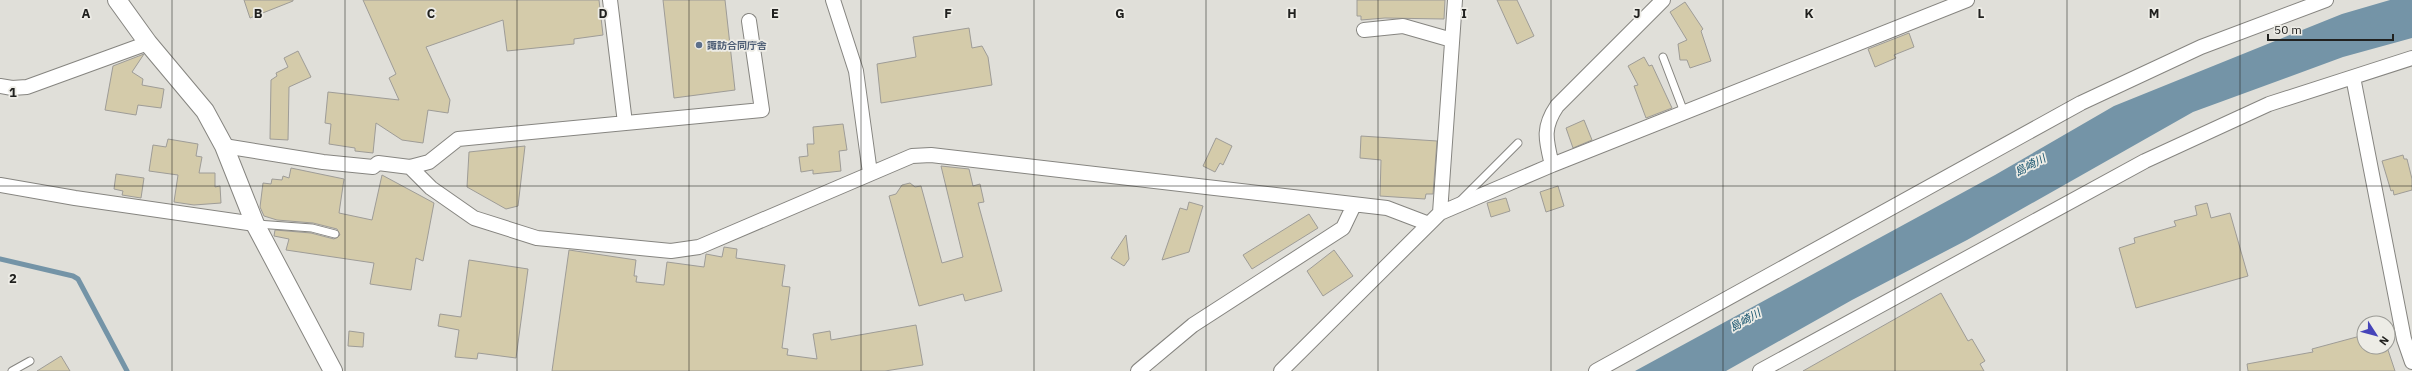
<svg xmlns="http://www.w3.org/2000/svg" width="2412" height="371" viewBox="0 0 2412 371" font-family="'IBM Plex Sans','Noto Sans JP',sans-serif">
  <rect width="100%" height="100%" fill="#e0dfd9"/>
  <!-- water -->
  <path fill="#7494a7" d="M2390,0H2412V38L2343,57L2193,112L1967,240L1852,300L1726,371H1635L1995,175L2114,106L2342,14Z"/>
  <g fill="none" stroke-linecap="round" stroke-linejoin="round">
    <!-- stream -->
    <path stroke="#7494a7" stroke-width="5" d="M0,259L73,276L78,279L127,371"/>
  </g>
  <!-- building -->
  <path fill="#d4cbaa" stroke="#9e9c97" d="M244,0H293V1L250,18Z
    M363,0H599L603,35L574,39V44L507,51L503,20L426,47L450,100L448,113L428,110L423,143L402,140L376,123L373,153L355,151V148L329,144L331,124L325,123L328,92L399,100L389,78L396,74Z
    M663,0H725L735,90L674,98Z
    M1357,0H1445L1444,19L1385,18L1361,20V16H1357Z
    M1497,0H1517L1534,36L1517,44Z
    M1685,2L1703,29L1701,31L1711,61L1690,68L1687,60H1680L1678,44L1687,40L1670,12Z
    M969,28L972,48L982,46L988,57L992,85L881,103L877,64L916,57L913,37Z
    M1909,33L1914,47L1894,55L1896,58L1875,67L1868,49Z
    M298,51L311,77L289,87L288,140L270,139L271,80L277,76L276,73L288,67L284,58Z
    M144,54L132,72L143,79L142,85L164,89L161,108L138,105L136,115L105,110L113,66Z
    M1644,57L1649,66L1652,65L1672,108L1646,118L1634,86L1638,85L1628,66Z
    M1584,120L1592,140L1573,148L1566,128Z
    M843,124L847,150L839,151L841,171L813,174V170L801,172L799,157L808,156L807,144H814L813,127Z
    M1361,136L1437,141L1433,194H1426L1425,199L1380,196L1381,160L1360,158Z
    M1216,138L1232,146L1223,165L1220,163L1215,172L1203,166Z
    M168,139L198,144L196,156L202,157L199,173H215V187L220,186L221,203L194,205L174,202L178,175L149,171L153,145L166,147Z
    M525,146L518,206L506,209L467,187L469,152Z
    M2403,155L2404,159H2407L2412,179V190L2394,195L2393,190L2391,191L2382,161Z
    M941,166L969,169L973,186L980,184L984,202L978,203L1002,291L965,301L963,294L919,306L889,196L896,194L902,185L910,183L915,187L921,186L942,263L963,257Z
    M291,168L344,179L339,213L372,220L382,175L434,203L423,261L416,258L411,290L370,284L374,263L286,250L289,239L274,236L275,230L311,233L334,239L340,235L337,229L313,223L277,220L264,216L260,207L263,183L271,184L272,179L282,180L283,176L289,178Z
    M116,174L144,178L141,198L122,195L123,191L114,189Z
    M1558,186L1564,206L1546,212L1540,192Z
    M1506,198L1510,211L1491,217L1487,203Z
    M1189,202L1203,206L1189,252L1162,260L1180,208L1187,210Z
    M2207,203L2211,218L2230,213L2248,276L2136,308L2119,248L2135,243L2134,238L2176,226L2174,221L2197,215L2195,206Z
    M1309,214L1318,228L1252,269L1243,255Z
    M1126,235L1129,259L1124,266L1111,258Z
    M724,247L737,249L736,258L785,265L782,286L790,287L782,348L788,349L787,355L817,359L813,334L830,331L831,340L916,325L923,365L885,371H552L569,250L636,260L634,276H637L636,282L664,285L667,262L704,267L706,254L722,257Z
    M1334,250L1353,276L1323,296L1307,271Z
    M469,260L528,269L516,358L478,353L477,359L455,357L459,330L438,326L440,314L461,317Z
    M1941,293L1968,341L1972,339L1985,361L1980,364L1984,371H1803Z
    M349,331L364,333L363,347L348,346Z
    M2364,335V347H2387L2395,371H2248L2247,364L2313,352L2312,349Z
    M61,356L70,371H37Z"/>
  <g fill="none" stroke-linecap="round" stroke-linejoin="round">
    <!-- service casing -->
    <g stroke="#868580" stroke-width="9">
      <path id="service" d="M1663,57L1684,112
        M1460,201L1518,143
        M257,224L312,228L335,234
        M12,371L30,361"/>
    </g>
    <!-- minor casing -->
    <g stroke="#868580" stroke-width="16">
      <path id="minor" d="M610,0L625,123
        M833,0L856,71L870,173
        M1364,30L1403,26L1452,40
        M2353,77L2404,339L2412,362
        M0,86L12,88L27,87L148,43
        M224,146L323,162L373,167L378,163L410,167L431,188L474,218L537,238L671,251L699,247L912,156L931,155L1387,208L1429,224
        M1552,165C1546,140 1542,128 1557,106L1663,0
        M410,167L429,162L458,139L762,110L749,21
        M0,185L75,198L255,224
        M1440,213L1455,0
        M1138,371L1193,325L1343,228L1354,205
        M1281,371L1440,213L1552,165L1967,0
        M1596,371L2081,103L2201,47L2326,0
        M1760,371L2145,161L2269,104L2412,58"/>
    </g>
    <!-- tertiary casing -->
    <g stroke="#868580" stroke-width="20">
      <path id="tertiary" d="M117,0L148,43L205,111L224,146L255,224L333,371"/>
    </g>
    <!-- service -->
    <use href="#service" stroke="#fff" stroke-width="7"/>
    <!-- minor -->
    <use href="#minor" stroke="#fff" stroke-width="14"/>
    <!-- tertiary -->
    <use href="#tertiary" stroke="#fff" stroke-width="18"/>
  </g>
  <!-- grid -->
  <path fill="none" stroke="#21211f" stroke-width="1" stroke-opacity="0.55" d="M172,0V371M345,0V371M517,0V371M689,0V371M861,0V371M1034,0V371M1206,0V371M1378,0V371M1551,0V371M1723,0V371M1895,0V371M2067,0V371M2240,0V371M0,186H2412"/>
  <!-- markers -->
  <circle fill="#5c6f8a" stroke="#edece6" stroke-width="1.5" cx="699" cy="45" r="4"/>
  <g text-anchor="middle" stroke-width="3.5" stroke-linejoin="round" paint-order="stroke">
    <!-- service labels -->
    <g font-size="10" font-weight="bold" fill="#4e5e75" stroke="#edece6" text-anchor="start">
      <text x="707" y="49">諏訪合同庁舎</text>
    </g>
    <!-- water labels -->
    <g font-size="11" font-style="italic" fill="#104f6a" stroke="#edece6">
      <text transform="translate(2030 165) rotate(-28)" y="4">島崎川</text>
      <text transform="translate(1745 320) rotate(-29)" y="4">島崎川</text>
    </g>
  </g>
  <g font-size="13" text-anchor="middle" font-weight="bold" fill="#21211f" stroke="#edece6" stroke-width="3.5" stroke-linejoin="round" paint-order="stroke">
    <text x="86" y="18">A</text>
    <text x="258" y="18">B</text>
    <text x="431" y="18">C</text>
    <text x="603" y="18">D</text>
    <text x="775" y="18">E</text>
    <text x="948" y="18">F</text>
    <text x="1120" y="18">G</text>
    <text x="1292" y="18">H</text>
    <text x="1464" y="18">I</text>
    <text x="1637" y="18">J</text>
    <text x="1809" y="18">K</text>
    <text x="1981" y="18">L</text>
    <text x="2154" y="18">M</text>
    <text x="13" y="97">1</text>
    <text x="13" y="283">2</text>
  </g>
  <!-- north arrow -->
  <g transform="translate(2376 335) rotate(126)"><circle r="19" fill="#edece6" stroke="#9b9b96"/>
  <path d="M0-3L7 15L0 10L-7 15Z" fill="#4644b9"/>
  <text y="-6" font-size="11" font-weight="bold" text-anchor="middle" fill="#21211f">N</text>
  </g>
  <!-- scale -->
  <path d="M2268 34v6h125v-6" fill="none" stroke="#21211f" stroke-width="2"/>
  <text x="2274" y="34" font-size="12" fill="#21211f" stroke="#edece6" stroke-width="3" paint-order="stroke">50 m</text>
</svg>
